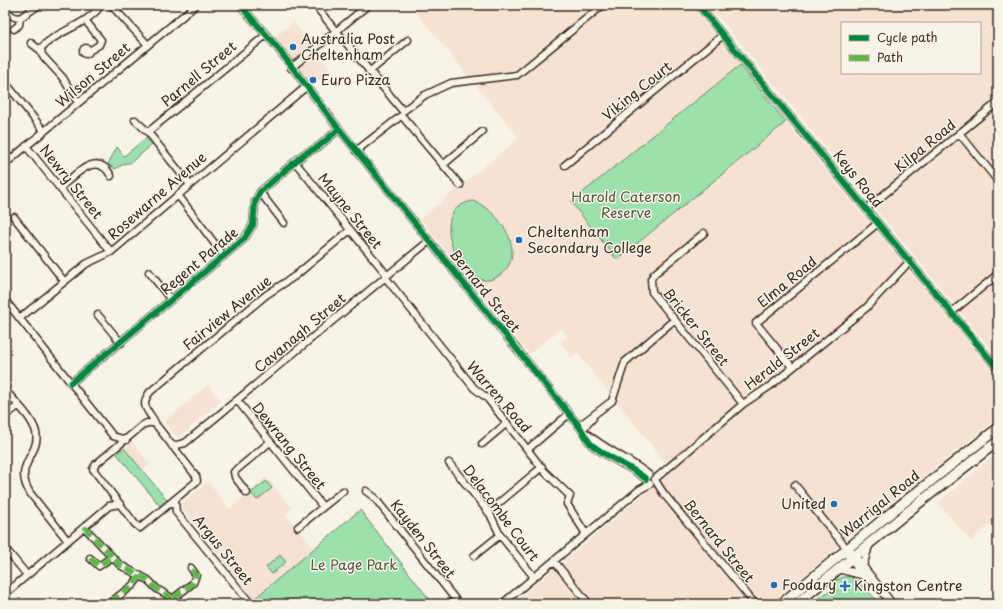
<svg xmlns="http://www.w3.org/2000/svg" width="1003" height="609" viewBox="0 0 1003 609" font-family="'Playpen Sans',sans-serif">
  <rect width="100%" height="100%" fill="#f7f3e8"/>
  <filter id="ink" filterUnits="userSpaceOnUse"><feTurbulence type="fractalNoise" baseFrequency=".025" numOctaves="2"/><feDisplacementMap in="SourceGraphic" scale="8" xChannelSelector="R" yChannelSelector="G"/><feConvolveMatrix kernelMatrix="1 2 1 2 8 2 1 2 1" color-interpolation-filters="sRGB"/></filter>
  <g filter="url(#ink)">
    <!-- built -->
    <path fill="#f5e2d3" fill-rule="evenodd" d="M410,5H691L740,65L571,202L617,260L786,122L998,378V418L876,515L772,604H512L672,471L577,353L571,357L560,342L567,337L562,328L529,354L420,219L519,138Z
      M706,5H998V358L726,26ZM842,23H980V73H842Z
      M293,22L331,70L312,85L274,38Z
      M208,385L221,401L178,438L164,422Z
      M132,442L150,464L143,470L124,448Z
      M998,452V517L971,541L938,503Z
      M266,477L292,508L286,514L314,548L254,599L182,508L181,504L208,482L230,509Z"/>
    <!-- green -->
    <path fill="#9ce0ac" stroke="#6c8565" d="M740,65L786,122L617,260L571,202Z
      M146,138L152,145L130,163H126L115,169L108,164L117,147L124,156Z
      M473,201C503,212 531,259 495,278C463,295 422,208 473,201Z
      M124,448L167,500L160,506L117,454Z
      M266,481L272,488L257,500L251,493Z
      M360,510L433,604H258L254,599Z
      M280,555L286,562L272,574L266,567Z
      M846,576L854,578L881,604H811L833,588L834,581Z"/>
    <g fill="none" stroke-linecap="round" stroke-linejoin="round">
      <!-- minor casing -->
      <g stroke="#3b2a1e" stroke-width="9">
        <path id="minor" d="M111,5L148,45
          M240,5L276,46L339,129L579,426C583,431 586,439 591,444C607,458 629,465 646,479
          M315,5L334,29
          M698,5L998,369
          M5,10L14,17L20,18L39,5
          M85,20L101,40L99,45L89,51
          M14,29L19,25L20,18
          M339,29L368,5
          M338,33L402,110
          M31,43L40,50
          M83 51a3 3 0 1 1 6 0a3 3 0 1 1-6 0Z
          M291,68L334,33
          M369,72L408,40
          M5,82L44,131
          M78,103L63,78L42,55L41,48C57,30 87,26 101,5
          M403,111L425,95L451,83L517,75L603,5
          M402,116L460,185
          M135,120L148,132L190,185
          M148,132L266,35
          M959,133L998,181
          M26,146L111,252
          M356,151L401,116
          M295,162L387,275
          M5,164L196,5
          M443,165L482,132
          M565,165L723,35
          M60,188C74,176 97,149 111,176
          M260,192L284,223
          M178,195L224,256
          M866,209L998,102
          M14,217L64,281
          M704,233L654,274L651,279L652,292L743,404
          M149,272L171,300
          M385,277L474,388L487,398L545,472L570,496L567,504L586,534
          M5,300L113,436L126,440
          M952,312L998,274
          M98,315L121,343
          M20,318L86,264L111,252L307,86
          M792,367L756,323L878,223
          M71,383L244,239L253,225L255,202L260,192L304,154L318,147L339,129
          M5,390C15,402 32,417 36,432C41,455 12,464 30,493L68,541
          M237,400L323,507
          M5,416L18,406
          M147,423H154L157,426L196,476L197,481L140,528L135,524L93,469L96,464L143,425Z
          M156,425C151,411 138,408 150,392L266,295L295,276L350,230
          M579,426L612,401L625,362L674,320
          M582,430L593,418
          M586,433C606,450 630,459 649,475
          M482,444L507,423
          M172,446L185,443L429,241
          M528,449L569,414
          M449,463L490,514L500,535L534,577
          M655,479L743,404L770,386L866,308L910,261
          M655,480L664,494L755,604
          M795,485L847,549
          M366,491L374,497L459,604
          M247,493L235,477L234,472L270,442
          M175,500L176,512L251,604
          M488,512L542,467
          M84,527L120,565L148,580L157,589L182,604
          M298,527L343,491
          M5,548L27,575
          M474,556L500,535
          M90,558L99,566L112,557
          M554,561L589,604
          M5,594L109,506L120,504
          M174,598L193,583L196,575L191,568
          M111,602L133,585L140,576
          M502,604L639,490L650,484"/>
      </g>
      <!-- major casing -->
      <g stroke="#3b2a1e" stroke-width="10">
        <path id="major" d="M852,553L892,604
          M849,556L865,578L873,581
          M863,565L869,544
          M840,569L863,575"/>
      </g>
      <!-- highway casing -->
      <g stroke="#3b2a1e" stroke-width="12">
        <path id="highway" d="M781,604L893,511L998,428
          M796,604L910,510L998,441"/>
      </g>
      <!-- minor -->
      <use href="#minor" stroke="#f7f3e8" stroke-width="6"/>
      <!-- major -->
      <use href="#major" stroke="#f7f3e8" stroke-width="7"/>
      <!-- highway -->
      <use href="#highway" stroke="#f7f3e8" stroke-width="9"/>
      <!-- quiet -->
      <path stroke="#58b947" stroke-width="5" stroke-dasharray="10 5" stroke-linecap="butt" d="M84,527L120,565L148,580L157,589L182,604
        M90,558L99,566L112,557
        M174,598L193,583L196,575L191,568
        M111,602L133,585L140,576"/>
      <!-- cycleway casing -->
      <g stroke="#f7f3e8" stroke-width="8">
        <path id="cycleway" d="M240,5L276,46L339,129L579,426C583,431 586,439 591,444C607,458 629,465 646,479
          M698,5L998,369
          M71,383L244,239L253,225L255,202L260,192L304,154L318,147L339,129"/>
      </g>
      <!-- cycleway -->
      <use href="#cycleway" stroke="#00873e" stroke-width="6"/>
    </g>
  </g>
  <!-- markers -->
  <g fill="#1f6fb2" stroke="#f7f3e8" stroke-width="1.5">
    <circle cx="293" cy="47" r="4"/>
    <circle cx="313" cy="80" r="4"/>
    <circle cx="519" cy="240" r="4"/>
    <circle cx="834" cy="504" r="4"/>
    <circle cx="774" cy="585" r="4"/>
    <path d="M843 580h4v4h4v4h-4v4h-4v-4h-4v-4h4z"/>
  </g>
  <g text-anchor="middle" stroke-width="3" stroke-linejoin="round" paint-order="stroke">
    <!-- poi labels -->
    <g font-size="14" fill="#3b2a1e" stroke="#f7f3e8" text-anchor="start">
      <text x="301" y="44">Australia Post<tspan x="301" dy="16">Cheltenham</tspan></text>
      <text x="321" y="85">Euro Pizza</text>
      <text x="527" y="237">Cheltenham<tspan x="527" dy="16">Secondary College</tspan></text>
      <text x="826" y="509" text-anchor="end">United</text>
      <text x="782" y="590">Foodary</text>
      <text x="854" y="591">Kingston Centre</text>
    </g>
    <!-- street labels -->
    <g font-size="14" fill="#3b2a1e" stroke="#f7f3e8">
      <text transform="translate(199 74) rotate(-40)" y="5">Parnell Street</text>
      <text transform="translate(93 75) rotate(-40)" y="5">Wilson Street</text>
      <text transform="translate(637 91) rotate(-39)" y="5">Viking Court</text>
      <text transform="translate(925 146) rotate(-39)" y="5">Kilpa Road</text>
      <text transform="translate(858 179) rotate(51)" y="5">Keys Road</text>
      <text transform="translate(71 182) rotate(51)" y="5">Newry Street</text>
      <text transform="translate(157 196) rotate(-41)" y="5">Rosewarne Avenue</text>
      <text transform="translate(350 211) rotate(51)" y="5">Mayne Street</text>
      <text transform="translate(199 261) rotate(-40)" y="5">Regent Parade</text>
      <text transform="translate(787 282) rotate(-39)" y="5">Elma Road</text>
      <text transform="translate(485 291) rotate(51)" y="5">Bernard Street</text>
      <text transform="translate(227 313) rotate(-39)" y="5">Fairview Avenue</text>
      <text transform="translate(696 327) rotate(51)" y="5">Bricker Street</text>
      <text transform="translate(300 333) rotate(-40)" y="5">Cavanagh Street</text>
      <text transform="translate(782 359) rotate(-38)" y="5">Herald Street</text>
      <text transform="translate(499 397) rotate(49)" y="5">Warren Road</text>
      <text transform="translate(289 446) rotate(51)" y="5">Dewrang Street</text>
      <text transform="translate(880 504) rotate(-39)" y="5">Warrigal Road</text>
      <text transform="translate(501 513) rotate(53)" y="5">Delacombe Court</text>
      <text transform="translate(423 539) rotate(52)" y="5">Kayden Street</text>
      <text transform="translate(719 541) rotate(51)" y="5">Bernard Street</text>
      <text transform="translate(223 550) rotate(51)" y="5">Argus Street</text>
    </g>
    <!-- park labels -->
    <g font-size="14" fill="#535842" stroke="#f7f3e8">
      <text x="626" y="202">Harold Caterson<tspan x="626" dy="16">Reserve</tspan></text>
      <text x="354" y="570">Le Page Park</text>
    </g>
  </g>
  <!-- margin -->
  <rect width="1003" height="609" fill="none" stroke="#f7f3e8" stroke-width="20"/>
  <rect x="10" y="10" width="983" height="589" fill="none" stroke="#3b2a1e" stroke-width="1.5" filter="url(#ink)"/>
  <!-- legend -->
  <rect x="841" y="22" width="140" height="52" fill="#f7f3e8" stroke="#aca397"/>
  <rect x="849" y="35" width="20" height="6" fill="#00873e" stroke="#aca397"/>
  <text x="877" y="42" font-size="12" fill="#3b2a1e">Cycle path</text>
  <rect x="849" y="55" width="20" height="6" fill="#58b947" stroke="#aca397"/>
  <text x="877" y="62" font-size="12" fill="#3b2a1e">Path</text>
</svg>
